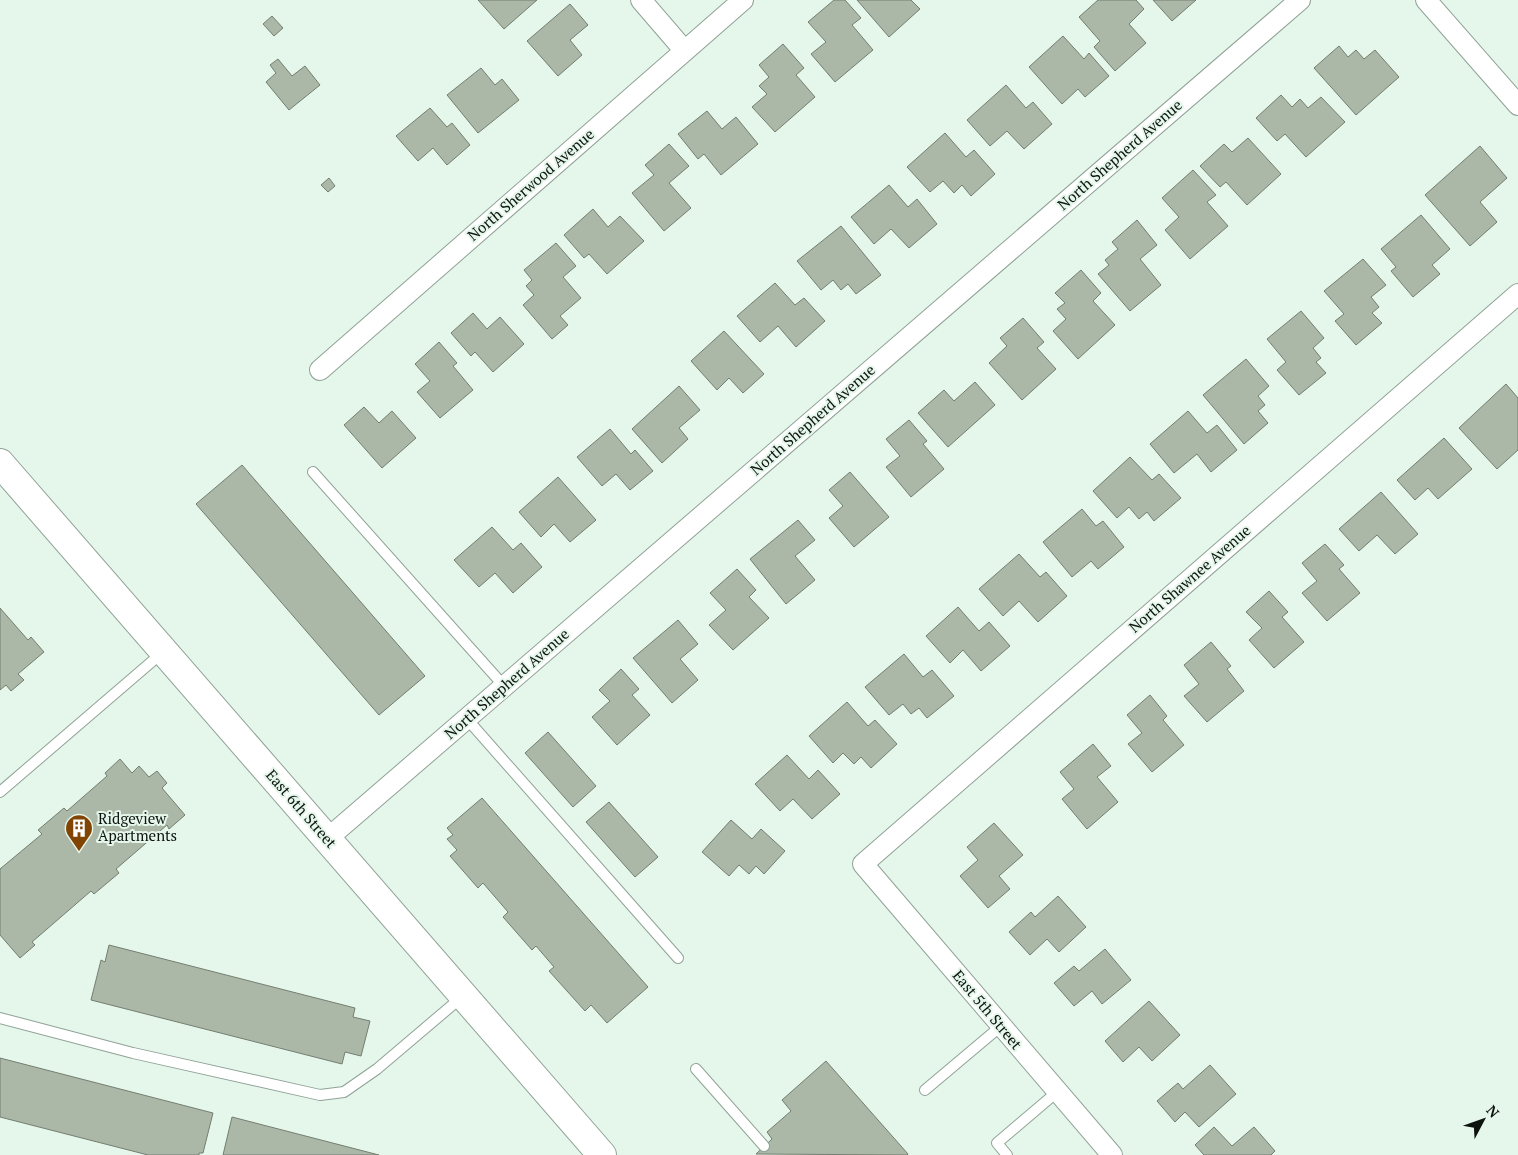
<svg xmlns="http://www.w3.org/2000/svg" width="1518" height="1155" viewBox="0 0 1518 1155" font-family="'PT Serif',serif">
  <rect width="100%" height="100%" fill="#e5f7eb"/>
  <!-- building -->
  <path fill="#abb7a7" stroke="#737e70" d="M478,0H537L504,29Z
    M834,0H845L861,18L852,25L873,50L835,82L811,54L826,42L808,22Z
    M857,0H911L920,9L889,37Z
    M1098,0H1136L1144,9L1129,24L1146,43L1115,71L1094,47L1100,41L1079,17Z
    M1153,0H1196L1172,21Z
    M570,4L588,25L570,40L582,55L558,76L527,41Z
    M272,16L283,28L274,36L263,24Z
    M1063,36L1084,59L1089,53L1109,76L1085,97L1078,89L1062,104L1029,67Z
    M783,44L804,68L796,75L815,97L775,132L752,107L767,94L759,86L769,77L759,65Z
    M1339,46L1348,57L1356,50L1364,59L1375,50L1399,77L1356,115L1314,68Z
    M278,59L292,76L305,66L320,85L289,110L266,82L276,73L270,65Z
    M481,68L495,85L502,79L519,100L478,133L447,95Z
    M1006,85L1026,108L1033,102L1052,124L1024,149L1007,131L990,146L967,120Z
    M1281,95L1292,107L1300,99L1308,108L1321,97L1345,122L1306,157L1285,134L1277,141L1256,118Z
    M430,108L447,127L452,123L470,145L447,165L433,148L418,161L396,136Z
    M707,111L722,129L736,117L758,144L721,175L704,154L698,159L678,134Z
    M945,133L966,157L974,150L995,174L971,196L962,185L954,193L943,181L930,192L907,167Z
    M1248,138L1281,174L1247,205L1226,182L1220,187L1200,166L1224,144L1232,152Z
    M669,144L689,166L669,183L691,208L664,231L632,193L654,175L645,165Z
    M1480,146L1507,178L1480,202L1497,222L1470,246L1425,195Z
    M1193,170L1216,195L1207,202L1228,226L1190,259L1165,230L1179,217L1162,198Z
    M329,178L335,186L328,192L321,185Z
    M889,185L908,207L917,199L937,224L909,248L891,229L874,244L851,217Z
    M593,209L608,227L620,216L644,241L607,274L589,254L584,258L564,235Z
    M1421,215L1450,249L1432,265L1440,274L1413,297L1391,271L1396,267L1381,249Z
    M1137,220L1157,245L1140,259L1161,285L1130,311L1098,274L1109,265L1105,260L1118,249L1112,242Z
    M841,226L881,275L856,294L848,284L841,290L833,280L821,290L797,261Z
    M556,243L576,266L563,277L581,298L560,316L568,325L552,339L523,305L534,295L526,286L532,280L524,270Z
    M1363,259L1386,285L1371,297L1379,307L1372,313L1382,323L1356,345L1335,321L1344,314L1324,291Z
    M1081,270L1101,293L1093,301L1115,325L1078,359L1053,331L1066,319L1057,309L1065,303L1055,293Z
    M775,283L795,305L804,298L825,321L796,347L778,326L760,342L737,316Z
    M1301,311L1324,338L1313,348L1321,358L1316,362L1326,373L1299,395L1277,370L1286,362L1267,339Z
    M473,313L487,329L500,317L524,344L493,372L475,352L471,356L451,333Z
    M1023,318L1044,342L1037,348L1056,369L1022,400L989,363L1007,346L1000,338Z
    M724,331L764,374L743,393L729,378L717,390L691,361Z
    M439,342L457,363L453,366L473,390L440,418L417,392L430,381L415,364Z
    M1246,359L1269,386L1258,396L1265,405L1258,411L1268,423L1244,444L1203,395Z
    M975,382L995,405L948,447L918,413L944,390L954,401Z
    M1506,384L1518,398V450L1497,469L1459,428Z
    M679,386L700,410L679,428L688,439L662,463L632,429Z
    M364,407L379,423L392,411L416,438L382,468L344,425Z
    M1188,411L1207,433L1217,425L1237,450L1211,472L1197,454L1174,473L1150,444Z
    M909,420L927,441L923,444L944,469L911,497L886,467L900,456L886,439Z
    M610,429L631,454L635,450L653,471L630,490L616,474L602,486L577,457Z
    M1444,438L1472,469L1438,499L1428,488L1415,500L1397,480Z
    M1130,457L1152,480L1159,474L1181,498L1154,521L1147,512L1139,519L1129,507L1117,518L1093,491Z
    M242,465L425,676L379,715L196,504Z
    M850,472L889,517L854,547L829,518L843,506L829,490Z
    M558,477L596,520L570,542L554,524L541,537L519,512Z
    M1381,492L1418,534L1395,554L1377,535L1359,551L1339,529Z
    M1082,509L1096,526L1103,521L1124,547L1098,569L1091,561L1072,577L1043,542Z
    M798,520L815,540L795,556L815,580L786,604L750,559Z
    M492,527L513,550L521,543L542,567L513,593L495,573L479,587L454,560Z
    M1325,544L1344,565L1339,569L1360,593L1327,621L1302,593L1317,581L1302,563Z
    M1019,554L1040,577L1046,572L1067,596L1038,622L1019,601L1003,616L979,589Z
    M737,569L756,590L749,597L769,618L733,650L709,625L726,610L710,593Z
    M1269,591L1288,612L1282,617L1304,642L1274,668L1249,640L1262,628L1246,612Z
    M958,607L979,631L989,622L1010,646L981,671L963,650L950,663L926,636Z
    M0,608L28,640L31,637L44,652L18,674L24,680L11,691L6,685L0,690Z
    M678,620L698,644L680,659L698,680L672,703L633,658Z
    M1211,642L1231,666L1227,669L1244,691L1207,722L1184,696L1199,684L1184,665Z
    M904,654L923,677L932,670L954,696L927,718L919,708L911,714L903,704L889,715L865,687Z
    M621,669L639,689L632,695L650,715L617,745L592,717L610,701L599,690Z
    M1150,695L1167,716L1163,720L1184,745L1152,772L1128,744L1142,733L1127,715Z
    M847,702L868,726L875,720L897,744L871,768L861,757L854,764L843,753L833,763L809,736Z
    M548,732L596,786L573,807L525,753Z
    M1093,744L1111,766L1097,777L1118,802L1087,829L1062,799L1074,789L1060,772Z
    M787,755L809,779L818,770L840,794L812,819L793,799L780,811L755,784Z
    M120,759L132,773L139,766L149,777L157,771L167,783L162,788L185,815L169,829L167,825L116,869L119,873L94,894L91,891L32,942L35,945L20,958L0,935V869L42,834L38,830L64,808L67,811L107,776L105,773Z
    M482,798L648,987L607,1023L591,1005L585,1011L549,971L554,967L536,946L532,950L503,917L508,912L483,883L478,888L450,856L457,850L447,839L453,835L447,828Z
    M609,802L658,857L635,877L586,822Z
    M731,820L752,839L761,829L785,851L764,874L756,866L749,874L739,865L729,876L702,852Z
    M994,823L1023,855L999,876L1010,889L988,908L960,876L978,860L967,847Z
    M1058,896L1086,927L1059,952L1047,939L1030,955L1009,932L1031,912L1035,917Z
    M109,945L355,1008L353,1017L370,1021L361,1056L345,1052L342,1064L91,1000L101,960L105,962Z
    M1105,949L1131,980L1102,1004L1092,991L1074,1006L1054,983L1074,966L1079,971Z
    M1149,1001L1180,1035L1152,1061L1139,1047L1123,1062L1105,1041Z
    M0,1058L213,1113L203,1153H199V1155H148L0,1117Z
    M826,1061L908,1154L907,1155L756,1154L772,1139L767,1132L791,1111L782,1100Z
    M1210,1065L1236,1094L1199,1127L1185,1112L1175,1122L1157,1101L1178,1083L1183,1089Z
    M232,1117L379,1155H223Z
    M1214,1127L1232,1146L1254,1127L1275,1151L1271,1155H1204L1195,1145Z"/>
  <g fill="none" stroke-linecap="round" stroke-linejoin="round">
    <!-- lane casing -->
    <g stroke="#90a297" stroke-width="12">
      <path id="lane" d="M313,472L504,686
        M467,719L678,958
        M0,792L163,652
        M0,1018L133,1053L320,1095L344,1092L377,1069L463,996
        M696,1069L764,1146
        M925,1090L1001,1026
        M1007,1155L997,1143L1057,1092"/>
    </g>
    <!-- street casing -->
    <g stroke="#90a297" stroke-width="22">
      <path id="street" d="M641,0L684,50
        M1426,0L1518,105
        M320,370L743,0
        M327,839L1300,0
        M1112,1155L863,864L1518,294"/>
    </g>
    <!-- secondary casing -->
    <g stroke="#90a297" stroke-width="30">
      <path id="secondary" d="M0,463L602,1155"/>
    </g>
    <!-- lane -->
    <use href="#lane" stroke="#fff" stroke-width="10"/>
    <!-- street -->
    <use href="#street" stroke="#fff" stroke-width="20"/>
    <!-- secondary -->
    <use href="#secondary" stroke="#fff" stroke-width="28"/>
  </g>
  <!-- icons -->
  <defs>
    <g id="building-pin" transform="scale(1.4375)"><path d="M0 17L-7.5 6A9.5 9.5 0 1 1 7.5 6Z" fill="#824402" stroke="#e5f7eb"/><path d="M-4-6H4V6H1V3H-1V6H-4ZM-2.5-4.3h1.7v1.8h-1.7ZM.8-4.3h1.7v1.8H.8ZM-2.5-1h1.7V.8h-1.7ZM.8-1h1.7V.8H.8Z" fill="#fff"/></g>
  </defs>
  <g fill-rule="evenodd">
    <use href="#building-pin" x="79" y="828"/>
  </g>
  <g text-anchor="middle" stroke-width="4" stroke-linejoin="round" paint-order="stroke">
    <!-- street labels -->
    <g font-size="15" fill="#0d130f" stroke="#e5f7eb">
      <text transform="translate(1120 155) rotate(-41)" y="5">North Shepherd Avenue</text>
      <text transform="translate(531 185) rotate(-41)" y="5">North Sherwood Avenue</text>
      <text transform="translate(813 420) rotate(-41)" y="5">North Shepherd Avenue</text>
      <text transform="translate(1190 579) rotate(-41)" y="5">North Shawnee Avenue</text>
      <text transform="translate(507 684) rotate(-41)" y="5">North Shepherd Avenue</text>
      <text transform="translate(301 809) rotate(49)" y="5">East 6th Street</text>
      <text transform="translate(987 1010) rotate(50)" y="5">East 5th Street</text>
    </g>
    <!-- poi labels -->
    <g font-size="15" fill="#0d130f" stroke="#e5f7eb" text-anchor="start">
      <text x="98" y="824">Ridgeview<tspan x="98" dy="17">Apartments</tspan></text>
    </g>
  </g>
  <!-- north arrow -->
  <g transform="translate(1483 1120) rotate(49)" stroke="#e5f7eb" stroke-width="4" paint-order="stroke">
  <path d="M0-4L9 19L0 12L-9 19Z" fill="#0d130f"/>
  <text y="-8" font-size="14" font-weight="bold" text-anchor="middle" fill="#0d130f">N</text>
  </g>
</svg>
